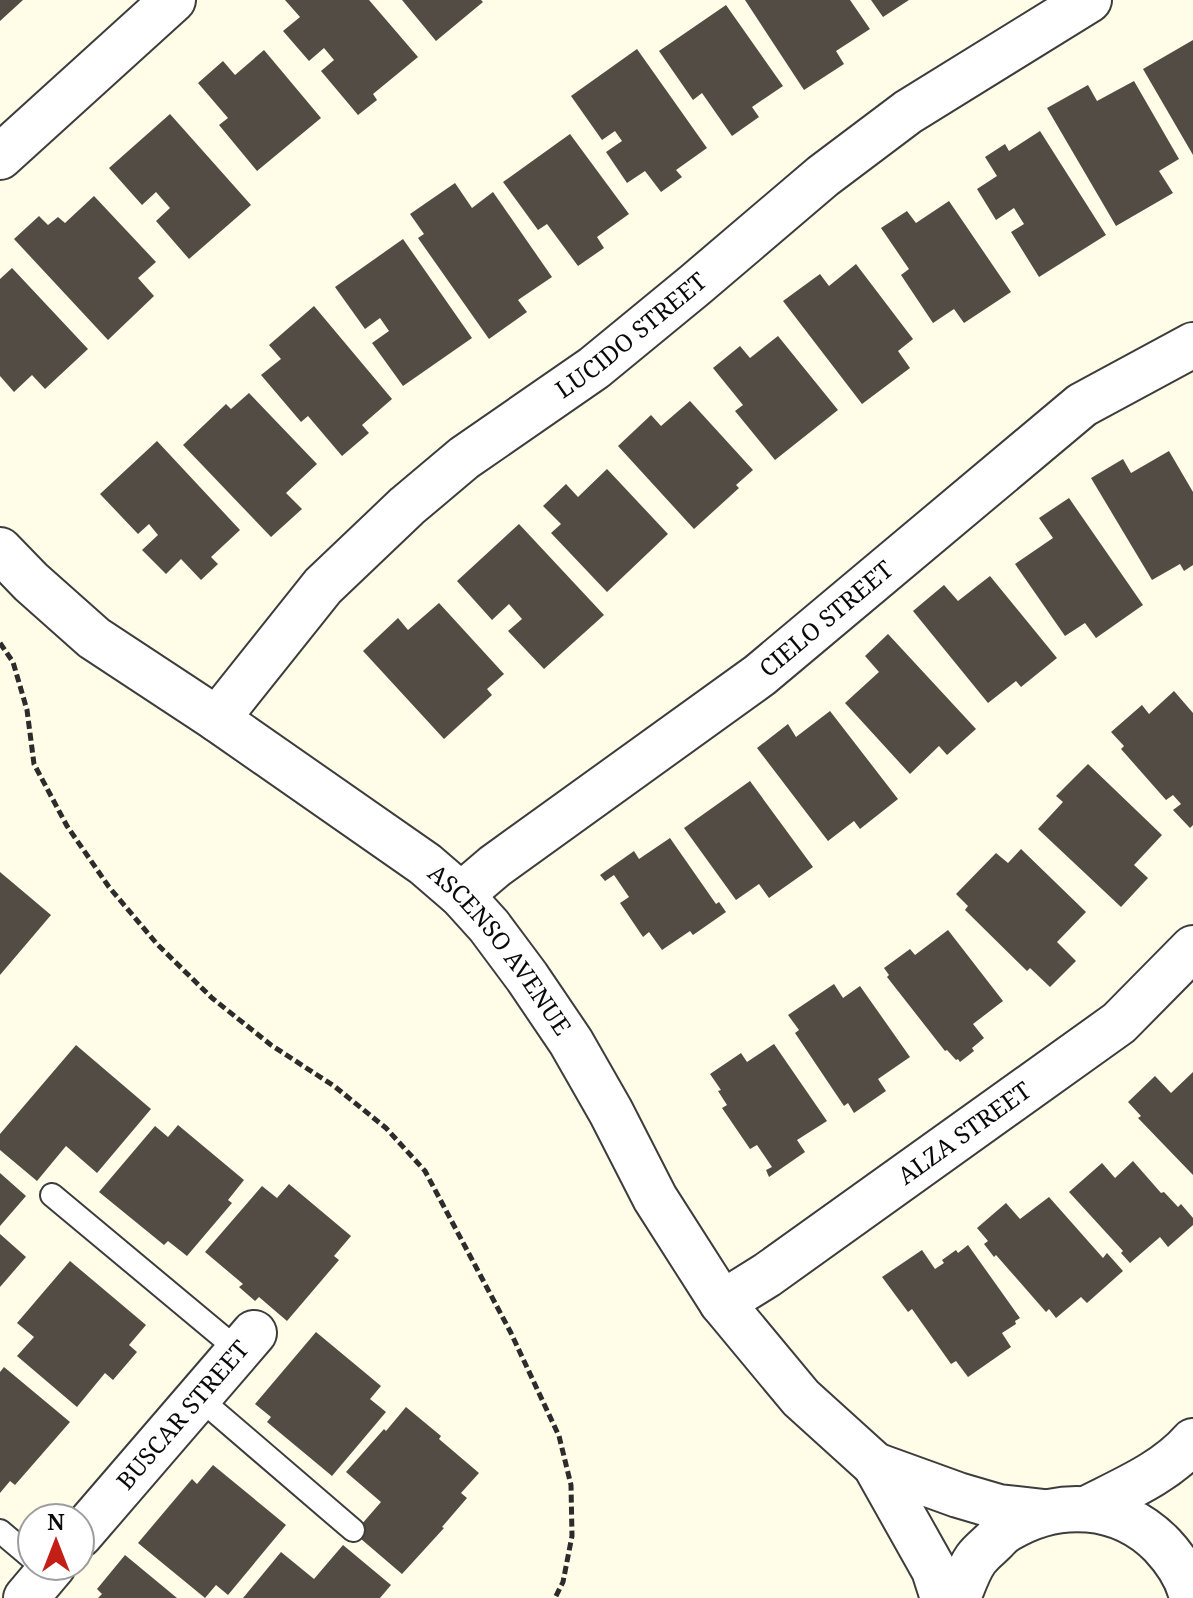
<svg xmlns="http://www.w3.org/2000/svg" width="1193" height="1598" viewBox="0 0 1193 1598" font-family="'Noto Serif',serif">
  <rect width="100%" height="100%" fill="#fffce7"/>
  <!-- building -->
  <path fill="#534c45" d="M0,0H23L0,21Z
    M285,0H369L418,57L373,94L377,100L358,115L321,71L334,60L324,48L309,61L283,31L300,17Z
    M402,0H481L483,2L436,41Z
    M745,0H850L870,29L836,51L844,64L804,90Z
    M871,0H909L883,17Z
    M726,5L783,86L752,107L759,117L732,136L702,93L693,100L659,51Z
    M1193,40V155L1143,69Z
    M637,49L707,148L676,170L682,177L661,192L645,171L627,183L606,152L622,141L615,131L602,140L571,96Z
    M264,50L321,118L257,171L219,125L228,118L198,83L223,61L235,75Z
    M1134,81L1179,159L1159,171L1173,193L1116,226L1047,108L1088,85L1097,101Z
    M170,114L251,205L189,259L156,221L170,208L156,192L142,205L109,168Z
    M1040,131L1106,235L1039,277L1011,232L1024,224L1014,208L996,220L977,189L997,176L985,157L1005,144L1009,151Z
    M570,134L629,214L597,237L604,248L578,266L547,224L538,230L503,182Z
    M455,183L472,208L493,192L552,277L518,300L527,312L489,339L418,238L424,234L410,214Z
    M94,196L156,262L138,278L154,296L108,340L14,239L39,216L48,225L58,217L65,223Z
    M949,201L1011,292L964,323L954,309L933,323L901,275L909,269L881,228L907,211L916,223Z
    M403,239L472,338L403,386L372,343L389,331L380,318L365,329L335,287Z
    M856,264L913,339L898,351L910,368L862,404L783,301L820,274L829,286Z
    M12,268L88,349L45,389L32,375L14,392L0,376V279Z
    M314,306L392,399L362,425L369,433L342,456L308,416L301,422L261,375L281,359L269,345Z
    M778,336L838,410L775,460L735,411L743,405L713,368L740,346L750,358Z
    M249,393L317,464L286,493L302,509L271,537L183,445L226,404L231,409Z
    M690,401L753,470L736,485L739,488L694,529L618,446L651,415L661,426Z
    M157,441L240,530L211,557L218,564L201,580L181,559L166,574L142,550L158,535L149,524L138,534L100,494Z
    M1169,451L1193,492V565L1184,571L1180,564L1152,580L1091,478L1123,459L1131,473Z
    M607,469L668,534L607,592L551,533L561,524L543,506L566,484L578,497Z
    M1069,498L1143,605L1096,638L1085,623L1065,636L1015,564L1053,538L1039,518Z
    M519,524L604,615L544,669L508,631L522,619L509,604L492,620L457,581Z
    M990,576L1057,658L1021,687L1016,681L988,703L913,611L944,585L958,601Z
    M439,603L504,674L487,689L492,695L444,739L363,651L398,618L408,630Z
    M888,634L976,729L947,755L939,746L910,774L845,703L879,672L865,656Z
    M1174,691L1193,713V825L1190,828L1173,810L1181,804L1173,795L1166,800L1121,749L1124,746L1111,732L1142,705L1149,714Z
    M830,711L898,799L860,829L854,821L828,841L757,748L788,724L796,737Z
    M1088,764L1162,835L1134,865L1148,878L1121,907L1038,829L1063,802L1056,796Z
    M750,781L813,867L769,898L759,884L736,900L684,828Z
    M670,838L716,904L719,902L726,912L693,935L690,931L662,950L649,932L643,937L620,903L629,897L614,875L605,881L600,875L634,851L639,859Z
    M1021,849L1086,912L1057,942L1076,961L1050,987L1030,968L1027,971L965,910L968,906L956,894L996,853L1008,863Z
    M0,872L51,915L0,975Z
    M948,930L1003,1001L973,1024L984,1038L972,1048L974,1051L960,1062L958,1059L956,1060L947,1050L945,1051L887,977L889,975L884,968L910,949L915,955Z
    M834,984L843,998L860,986L910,1057L878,1079L886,1091L854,1113L848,1103L844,1106L795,1033L799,1030L788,1015Z
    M774,1044L827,1121L797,1140L805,1152L769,1177L766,1170L772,1167L757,1145L750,1149L722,1108L727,1105L718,1091L721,1090L710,1074L741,1053L747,1062Z
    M76,1045L151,1109L97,1173L66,1146L37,1181L0,1150V1134Z
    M1193,1072V1175L1138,1118L1141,1116L1128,1102L1155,1076L1171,1093Z
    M178,1125L244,1180L228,1200L232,1203L187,1256L168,1241L164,1245L99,1192L155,1126L168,1137Z
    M1133,1161L1161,1193L1164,1192L1178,1207L1181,1204L1193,1218V1225L1168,1247L1160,1237L1130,1263L1121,1253L1123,1251L1069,1192L1102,1163L1115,1178Z
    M0,1173L26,1196L0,1226Z
    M289,1184L351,1236L334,1256L339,1260L287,1321L259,1297L255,1301L239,1287L243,1284L205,1252L262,1186L277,1198Z
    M1049,1197L1103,1258L1107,1253L1123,1271L1087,1303L1081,1297L1056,1318L1049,1309L1046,1312L996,1255L994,1257L984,1244L988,1241L977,1228L1006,1203L1020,1219Z
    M0,1234L26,1257L0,1287Z
    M968,1245L1020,1318L1015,1321L1016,1324L1002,1333L1011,1347L968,1377L956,1361L951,1364L912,1309L908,1312L882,1277L922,1250L935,1269L944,1263L942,1260L956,1250L958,1253Z
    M70,1261L146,1325L129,1345L137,1352L113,1380L105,1373L77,1407L17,1356L34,1337L17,1323Z
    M316,1332L381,1386L370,1399L386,1412L332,1476L267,1422L271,1417L255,1404Z
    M4,1367L70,1422L15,1485L10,1481L0,1493V1372Z
    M406,1407L441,1436L439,1439L479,1473L461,1493L467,1498L442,1527L444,1528L402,1574L354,1533L381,1502L346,1472L384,1429L386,1431Z
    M213,1465L286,1525L228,1595L216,1585L205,1598L138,1543L192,1479L197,1484Z
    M343,1545L391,1585L380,1598H243L281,1552L314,1579Z
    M125,1555L177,1598H98L102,1594L97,1589Z"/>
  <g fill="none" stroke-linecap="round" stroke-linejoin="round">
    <!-- service casing -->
    <g stroke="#3d3d3d" stroke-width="26">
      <path id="service" d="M52,1195L238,1350
        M198,1397L353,1530
        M0,1531L32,1558"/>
    </g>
    <!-- minor casing -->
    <g stroke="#3d3d3d" stroke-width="48">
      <g id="minor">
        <path d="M0,157L173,0"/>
        <path id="s1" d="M0,550L31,582L94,638L217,719L425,864L461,895L489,926L527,977L571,1042L611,1112L655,1198L722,1303L801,1398L875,1465L934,1570L943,1598"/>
        <path id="s2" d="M217,719L323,586L407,506L464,458L594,368L695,285L823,176L908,112L1089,0"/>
        <path id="s3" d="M461,895L495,866L760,675L1082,405L1193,345"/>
        <path id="s4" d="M722,1303L767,1275L1119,1023L1193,948"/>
        <path d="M875,1465L958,1495L999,1507L1044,1512"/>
        <path id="s5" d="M80,1535L254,1333"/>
        <path d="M26,1598L53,1566"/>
      </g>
    </g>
    <!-- tertiary casing -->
    <g stroke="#3d3d3d" stroke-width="48">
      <path id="tertiary" d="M1086,1509C1123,1490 1165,1473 1193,1441
        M958,1598C963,1586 968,1570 976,1559C981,1552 988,1547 994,1541C998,1537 1002,1532 1008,1529C1058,1499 1120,1502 1162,1545C1176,1560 1188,1578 1192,1598"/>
    </g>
    <!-- path -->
    <path stroke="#2c2c2c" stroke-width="5" stroke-dasharray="8 4" stroke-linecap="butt" d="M0,643L13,662L27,710L34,764L67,826L109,887L157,944L212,998L271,1045L334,1086L386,1128L425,1171L511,1333L559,1436L571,1485L572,1536L563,1582L555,1598"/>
    <!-- service -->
    <use href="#service" stroke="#fff" stroke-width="22"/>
    <!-- minor -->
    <use href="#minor" stroke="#fff" stroke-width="44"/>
    <!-- tertiary -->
    <use href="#tertiary" stroke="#fff" stroke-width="44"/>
  </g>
  <g text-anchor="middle" stroke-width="8" stroke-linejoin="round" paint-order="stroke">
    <!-- street labels -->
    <g font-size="24" fill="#0a0a0a" stroke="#fff">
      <text dy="8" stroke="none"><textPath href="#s2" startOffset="568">LUCIDO STREET</textPath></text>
      <text dy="8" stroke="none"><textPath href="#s3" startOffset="458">CIELO STREET</textPath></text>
      <text dy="8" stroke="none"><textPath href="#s1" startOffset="644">ASCENSO AVENUE</textPath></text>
      <text dy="8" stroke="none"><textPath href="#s4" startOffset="296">ALZA STREET</textPath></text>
      <text dy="8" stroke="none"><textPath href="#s5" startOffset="158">BUSCAR STREET</textPath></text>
    </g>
  </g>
  <!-- north arrow -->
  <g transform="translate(56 1542)"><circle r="38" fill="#ffffff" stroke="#9d9d9d" stroke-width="2"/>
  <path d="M0-6L14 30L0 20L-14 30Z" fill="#c41f17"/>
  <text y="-12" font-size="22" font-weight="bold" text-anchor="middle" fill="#0a0a0a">N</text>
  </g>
</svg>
